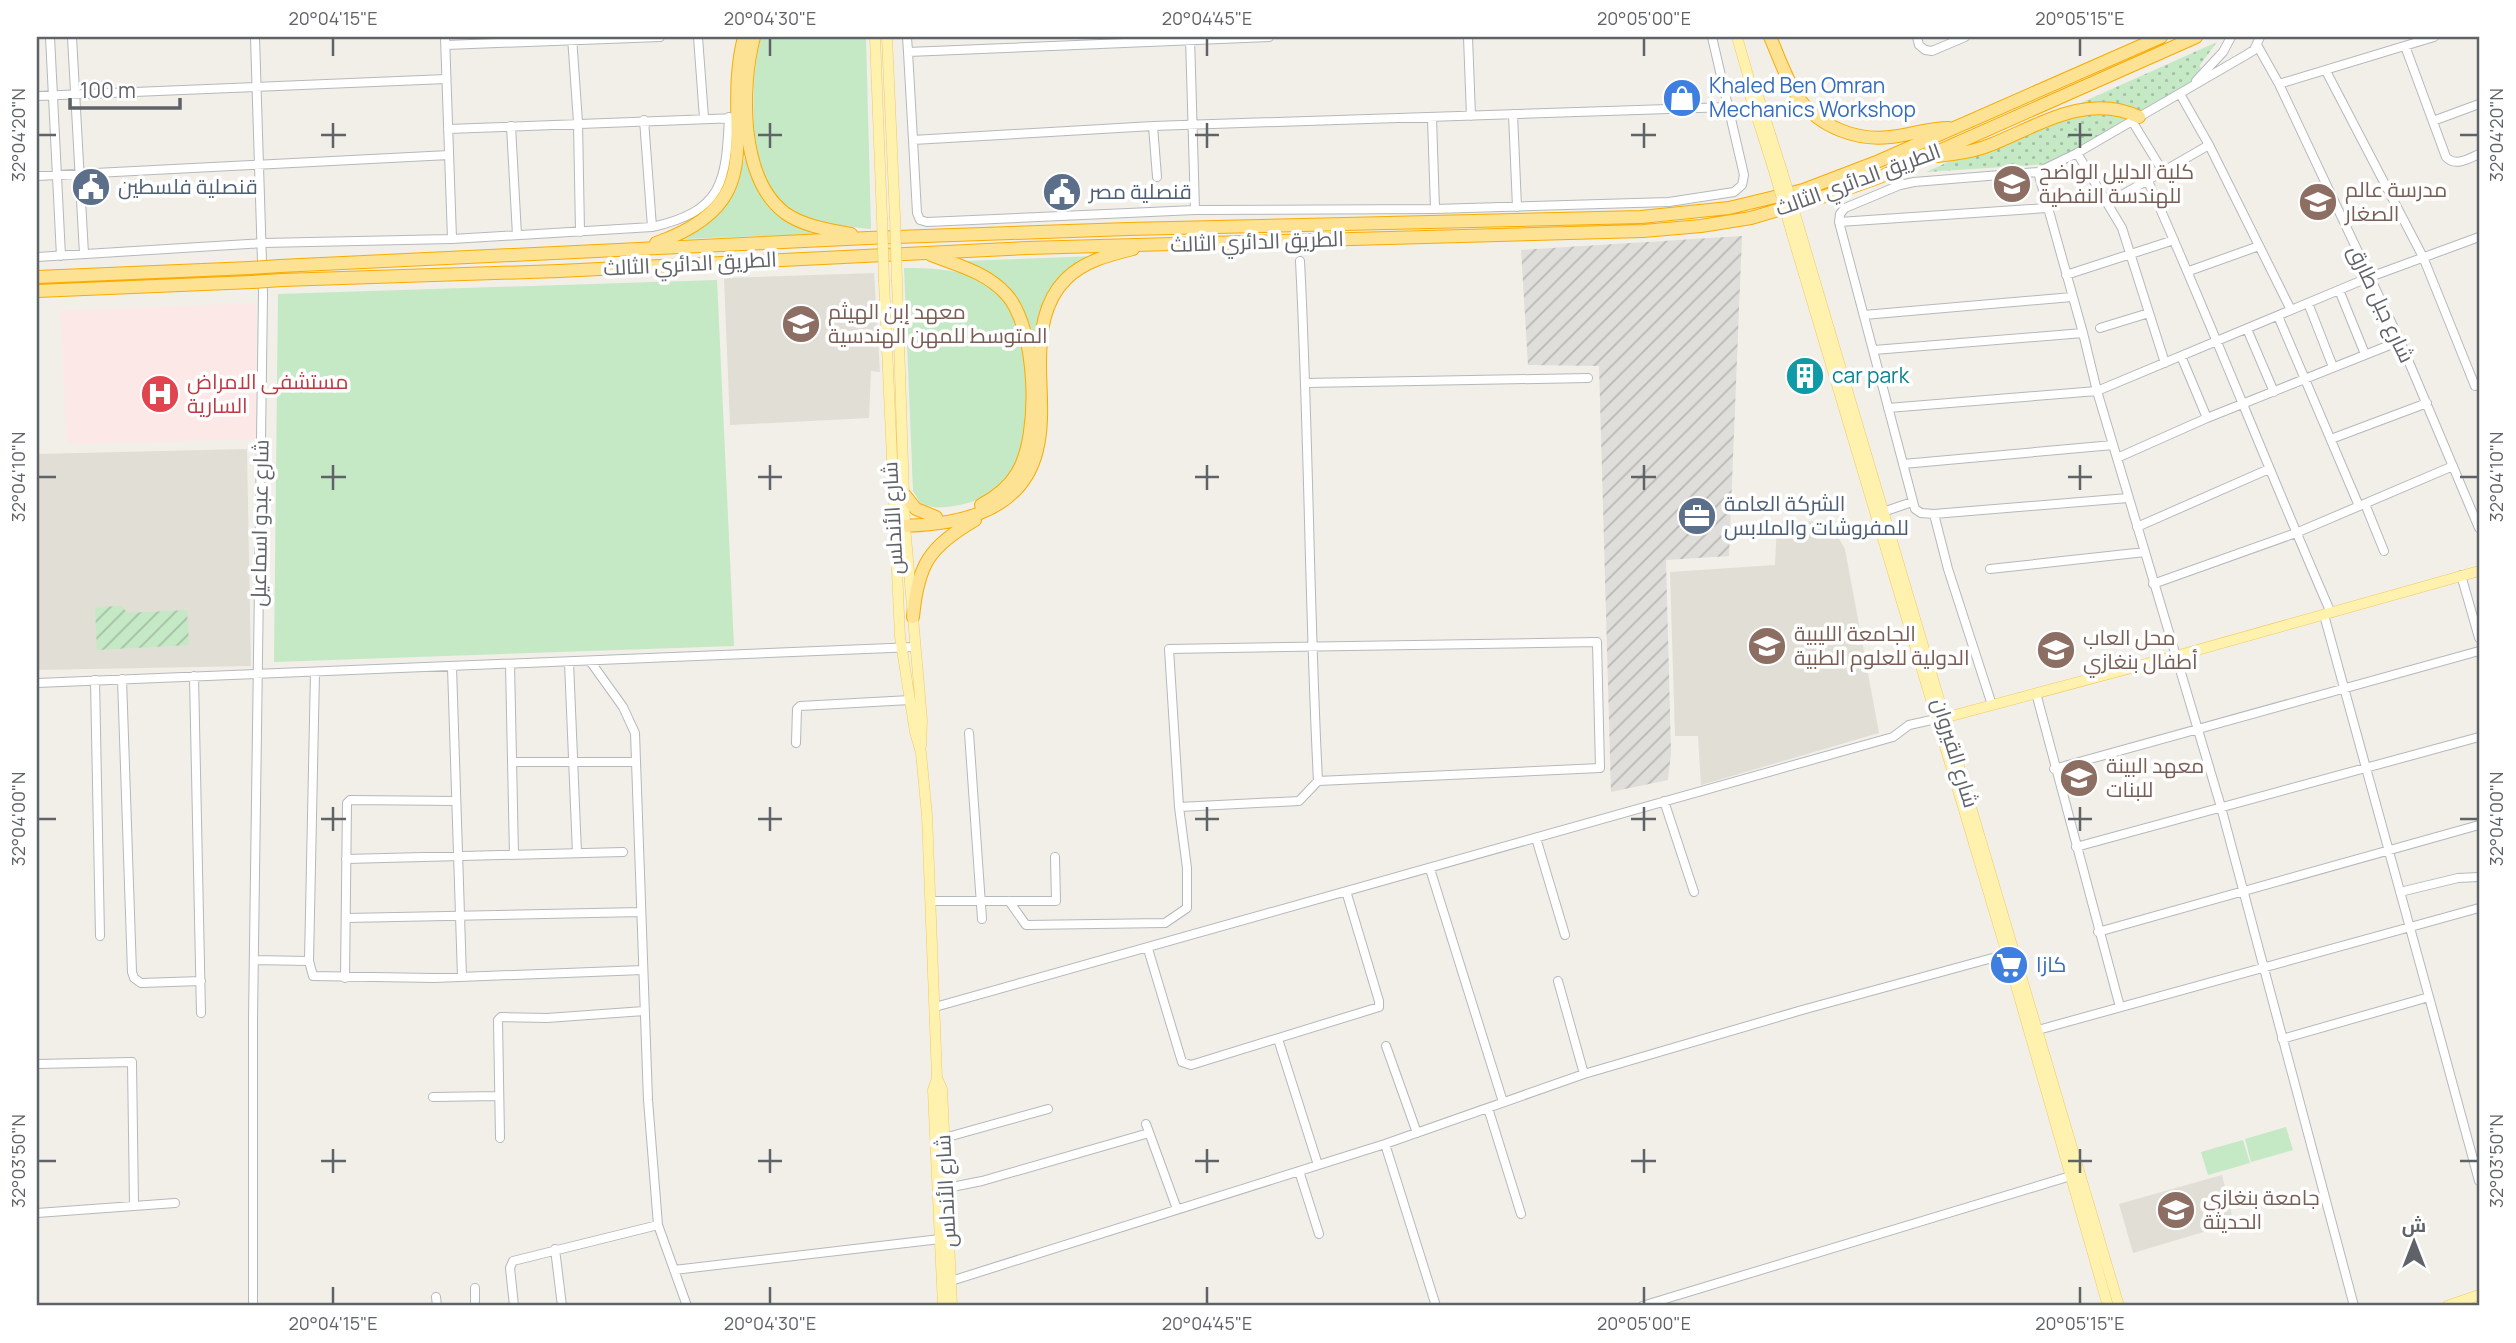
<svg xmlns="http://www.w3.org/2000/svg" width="2516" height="1343" viewBox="0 0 2516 1343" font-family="Manrope,Cairo,sans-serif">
  <defs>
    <pattern id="industrial-furrows" width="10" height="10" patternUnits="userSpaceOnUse" patternTransform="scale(1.75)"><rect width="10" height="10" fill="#e0deda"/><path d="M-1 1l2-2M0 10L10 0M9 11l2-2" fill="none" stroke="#b9b8b5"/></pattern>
    <pattern id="park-dots" width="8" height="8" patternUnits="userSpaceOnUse" patternTransform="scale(1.75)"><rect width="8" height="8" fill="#c5e8c5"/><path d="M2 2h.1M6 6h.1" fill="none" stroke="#a3c0a4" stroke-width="1.8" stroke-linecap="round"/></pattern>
    <pattern id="garden-furrows" width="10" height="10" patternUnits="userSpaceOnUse" patternTransform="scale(1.75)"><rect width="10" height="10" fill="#c5e8c5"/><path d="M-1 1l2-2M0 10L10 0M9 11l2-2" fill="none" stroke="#a3c0a4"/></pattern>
  </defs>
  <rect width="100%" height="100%" fill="#f1efe8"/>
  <!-- industrial -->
  <path fill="url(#industrial-furrows)" d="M1742,236L1729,556L1666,560L1671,753L1668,780L1611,792L1599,366L1528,365L1521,250Z"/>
  <!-- education -->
  <path fill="#e1ded6" d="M874,273L880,372L871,371L869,418L730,425L724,278Z
    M247,449L251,666L37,670V454Z
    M1829,521L1845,549L1879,733L1701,785L1698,736H1675L1670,572L1775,565L1777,522Z
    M2222,1175L2234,1223L2133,1253L2119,1204Z"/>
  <!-- medical -->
  <path fill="#fce8e6" d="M256,303V439L67,444L60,311Z"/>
  <!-- grass -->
  <path fill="#c5e8c5" d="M761,37H866L871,229C843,226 812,224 788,207C745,175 750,83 761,37Z
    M745,156L756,182L785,220L816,234L683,239C725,216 732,201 745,156Z
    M1097,256L1071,270L1035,346C1022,298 1011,281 965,261Z
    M904,268C933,268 968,269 992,287C1005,298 1015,315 1020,332C1028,364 1031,434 1016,464C1007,483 988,497 968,503C952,507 936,510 921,504L913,491Z
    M717,280L734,646L274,662L278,294Z
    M2286,1127L2293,1150L2251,1162L2245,1139Z
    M2243,1140L2250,1163L2208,1175L2201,1152Z"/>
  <!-- park -->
  <path fill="url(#park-dots)" d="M2217,42L2200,65L2202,76L2049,164L1926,172Z"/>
  <!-- garden -->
  <path fill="url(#garden-furrows)" d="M122,606L127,613L187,610L189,645L97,650L95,607Z"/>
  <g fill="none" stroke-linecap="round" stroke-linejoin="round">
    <!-- minor casing -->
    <g stroke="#b5b8bc" stroke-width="10">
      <path id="minor" d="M50,37L61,256
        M72,37L84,254
        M445,37L452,239
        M572,37L578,122L580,232
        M698,37L704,118
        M907,37L908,52L1269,37
        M1190,37L1195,210
        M1468,37L1471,116
        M1917,37L1919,45L1925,50L1932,51L1965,37
        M446,45L660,37
        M2257,45L2279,84L2400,341L2479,528
        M2405,46L2446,157C2455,167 2468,159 2479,154
        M908,52L913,140L1153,126L1729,107
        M2326,71L2423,257L2475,386
        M2196,81L2223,52L2231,37
        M2279,84L2434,37
        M2180,94L2209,145
        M37,96L446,79
        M1513,114L1517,207
        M1432,118L1435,209
        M2132,121L2162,170
        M2433,121L2479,104
        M511,126L517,235
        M1153,126L1157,177
        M448,129L737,118
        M913,140L917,213L920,220L927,222L1195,210L1435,209L1669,202L1734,192L1742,185L1744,175L1712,37
        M2077,153L2122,228L2165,363
        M2038,172L2083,333L2097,391L2221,807L2354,1306
        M37,176L449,155
        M2147,179C2211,322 2268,469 2331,613
        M2108,203L2209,145L2291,310
        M1839,222L2047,208
        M652,227C723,211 726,182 729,117
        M37,257L263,243L452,239L652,227L644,120
        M1300,261C1309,434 1309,608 1318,781
        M2189,271L2259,246
        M2066,275L2174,240
        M2339,290L2365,354
        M2308,303L2333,367
        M1864,315L2072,297
        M2278,316L2359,506
        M2100,328L2149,313
        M2247,329L2274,392
        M1874,350L2083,333
        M2181,356L2207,418
        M1306,383L1588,378
        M1888,408L2097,391L2370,277L2479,237
        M2331,439L2427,403
        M2117,458L2207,418L2400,341
        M1903,464L2113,445
        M2128,498L1934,514L1921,513L1915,509L1839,222L1840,214L1845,208L1900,185L1914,182L2038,172L2077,153L2246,55L2254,50L2260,37
        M2365,504L2384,551
        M1883,512L1912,502
        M1934,514L1948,569L1992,705
        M2137,527L2269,469
        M1990,569L2145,552
        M2461,575L2479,638
        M2153,584L2296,533L2453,466
        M590,661L623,707L635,733L648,1100L658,1225L687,1306
        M569,662L577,853
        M510,664L514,855
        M452,667L462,977
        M315,672L309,961L313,976L434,978L643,970
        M194,676L201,1013
        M122,679L132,972L134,978L141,983L201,981
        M95,680L100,936
        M37,683L915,647
        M2036,693L2120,1007
        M969,733L982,919
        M796,743L797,709L800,706L910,700
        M512,762H636
        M2054,769L2479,651
        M1664,801L1694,892
        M1536,838L1565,935
        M2076,847L2479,737
        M346,859L623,852
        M1430,869L1503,1102
        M2400,892L2458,878L2479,877
        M932,901H1056L1055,857
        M1009,901L1026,925L1165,923L1187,908V868L1179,807L1169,649L1597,642L1600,768L1318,781L1299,801L1179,807
        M346,918L641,912
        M2098,932L2479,825
        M1148,949L1182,1062L1191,1065L1379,1007V1001L1346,891
        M254,960L309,961
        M345,978L347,803L350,800L456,801
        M1558,981L1584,1074
        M2429,997L2479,1181
        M935,1007L1893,737L1909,725L1936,719
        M2038,1030L2479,908
        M1278,1039L1318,1165
        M2282,1039L2429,997L2324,615
        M1386,1046L1417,1133
        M37,1064L132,1062L134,1205
        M433,1097L498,1096
        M1488,1108L1521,1214
        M1146,1124L1177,1209
        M500,1138L498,1020L501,1017L547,1018L644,1011
        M944,1138L1048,1109
        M1385,1144L1436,1306
        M1299,1171L1319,1234
        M947,1188L982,1181L1149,1133
        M37,1213L175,1203
        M555,1249L562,1306
        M674,1270L940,1239
        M951,1281L1385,1144L1584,1074L1802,1010L2007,954
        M475,1288V1306
        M436,1297L437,1306
        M253,1306V1019L263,294L255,37
        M514,1306L510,1268L513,1261L658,1225
        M1642,1306L2074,1175"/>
    </g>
    <!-- major casing -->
    <g stroke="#f2c960" stroke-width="11">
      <path id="major" d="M875,37L882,218
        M887,37L895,217
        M1737,37L1750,82V95L1775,174
        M1750,82L1757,93L1782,171
        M1800,231L2119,1306
        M1792,234L2007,954L2108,1306
        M884,281L900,637L915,732L921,753L927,815L937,1078L933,1090L943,1306
        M897,281L905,526L922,720L921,746
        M1940,719L2176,656L2479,571
        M937,1078L942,1089L952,1306
        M2447,1306L2479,1295"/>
    </g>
    <!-- highway casing -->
    <g stroke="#f9ab00" stroke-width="14">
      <path id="highway" d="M754,37C741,87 739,178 785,213C803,226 829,230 851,234
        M1770,37C1779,57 1787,82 1800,100C1820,127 1857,141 1890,137C1910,135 1928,128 1949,128
        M1937,156C1954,154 1973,152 1990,145C2038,126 2087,92 2139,117
        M656,243C777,201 720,130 744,37
        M931,255C957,265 986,272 1006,294C1037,327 1041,435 1017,473C1008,488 996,497 981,505
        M280,266L868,238L1128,229L1641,217L1729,208L1803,190L1879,161L2161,37
        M37,277L250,268
        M282,280L559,271L1027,248L1643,231L1701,226L1751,218L1835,193L1885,175L2196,37
        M37,291L252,282
        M904,494L916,509L936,517
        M893,526C951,526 1021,516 1037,450C1044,422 1040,392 1040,364C1040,334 1043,302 1066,279C1084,261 1109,255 1133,249
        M913,617C918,564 929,547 975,520"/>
    </g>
    <!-- minor -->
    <use href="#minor" stroke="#fff" stroke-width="8"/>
    <!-- major -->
    <use href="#major" stroke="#fff2af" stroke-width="10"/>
    <!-- highway -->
    <use href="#highway" stroke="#fde293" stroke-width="12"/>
    <!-- major-bridge casing -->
    <g stroke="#f2c960" stroke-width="11" stroke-linecap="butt">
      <path id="major-bridge" d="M1782,171L1800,231
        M1775,174L1792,234
        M895,217L897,281
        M882,218L884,281"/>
    </g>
    <!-- highway-bridge casing -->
    <g stroke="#f9ab00" stroke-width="14" stroke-linecap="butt">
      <path id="highway-bridge" d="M250,268L280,266
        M252,282L282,280"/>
    </g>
    <!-- major-bridge -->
    <use href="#major-bridge" stroke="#fff2af" stroke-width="10"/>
    <!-- highway-bridge -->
    <use href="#highway-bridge" stroke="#fde293" stroke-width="12"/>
  </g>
  <!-- ticks -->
  <path fill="none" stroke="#5f6368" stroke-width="2.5" d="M333,38V56M770,38V56M1207,38V56M1644,38V56M2080,38V56M333,123V148M770,123V148M1207,123V148M1644,123V148M2080,123V148M38,135H56M321,135H346M758,135H782M1195,135H1219M1631,135H1656M2068,135H2092M2460,135H2478M333,465V490M770,465V490M1207,465V490M1644,465V490M2080,465V490M38,477H56M321,477H346M758,477H782M1195,477H1219M1631,477H1656M2068,477H2092M2460,477H2478M333,807V831M770,807V831M1207,807V831M1644,807V831M2080,807V831M38,819H56M321,819H346M758,819H782M1195,819H1219M1631,819H1656M2068,819H2092M2460,819H2478M333,1149V1173M770,1149V1173M1207,1149V1173M1644,1149V1173M2080,1149V1173M38,1161H56M321,1161H346M758,1161H782M1195,1161H1219M1631,1161H1656M2068,1161H2092M2460,1161H2478M333,1287V1304M770,1287V1304M1207,1287V1304M1644,1287V1304M2080,1287V1304"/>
  <!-- icons -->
  <defs>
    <g id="shop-disc" transform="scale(2.0125)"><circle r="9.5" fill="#3f7fe0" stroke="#fff"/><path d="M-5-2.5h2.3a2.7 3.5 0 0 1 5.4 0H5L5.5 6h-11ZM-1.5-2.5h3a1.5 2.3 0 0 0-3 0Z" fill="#fff"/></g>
    <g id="university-disc" transform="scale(2.0125)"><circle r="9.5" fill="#8d6e63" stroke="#fff"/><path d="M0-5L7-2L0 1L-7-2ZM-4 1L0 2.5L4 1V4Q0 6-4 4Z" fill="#fff"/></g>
    <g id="civic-disc" transform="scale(2.0125)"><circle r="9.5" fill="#5c6f8a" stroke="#fff"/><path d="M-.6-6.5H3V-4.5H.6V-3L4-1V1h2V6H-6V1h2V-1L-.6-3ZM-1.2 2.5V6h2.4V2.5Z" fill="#fff"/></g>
    <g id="school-disc" transform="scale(2.0125)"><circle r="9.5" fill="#8d6e63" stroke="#fff"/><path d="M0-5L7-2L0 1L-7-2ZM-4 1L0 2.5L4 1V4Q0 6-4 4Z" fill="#fff"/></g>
    <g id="building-disc" transform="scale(2.0125)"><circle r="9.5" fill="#0f9aa8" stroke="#fff"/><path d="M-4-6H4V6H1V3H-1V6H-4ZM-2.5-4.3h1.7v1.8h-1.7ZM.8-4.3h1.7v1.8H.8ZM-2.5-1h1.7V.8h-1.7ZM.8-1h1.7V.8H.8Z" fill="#fff"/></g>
    <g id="hospital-disc" transform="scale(2.0125)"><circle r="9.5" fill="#e0444e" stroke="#fff"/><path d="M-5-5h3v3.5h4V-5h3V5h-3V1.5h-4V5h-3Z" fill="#fff"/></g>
    <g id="office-disc" transform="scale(2.0125)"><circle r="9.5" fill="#5c6f8a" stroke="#fff"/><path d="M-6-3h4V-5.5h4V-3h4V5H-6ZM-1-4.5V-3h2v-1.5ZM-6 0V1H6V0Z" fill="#fff"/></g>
    <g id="supermarket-disc" transform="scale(2.0125)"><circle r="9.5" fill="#3f7fe0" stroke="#fff"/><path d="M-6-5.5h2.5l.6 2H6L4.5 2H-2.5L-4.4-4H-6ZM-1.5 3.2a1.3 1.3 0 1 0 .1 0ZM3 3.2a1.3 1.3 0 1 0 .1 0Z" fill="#fff"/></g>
  </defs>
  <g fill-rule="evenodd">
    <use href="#shop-disc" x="1682" y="98"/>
    <use href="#university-disc" x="2012" y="184"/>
    <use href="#civic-disc" x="91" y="187"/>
    <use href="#civic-disc" x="1062" y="192"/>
    <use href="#school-disc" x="2318" y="202"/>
    <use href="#school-disc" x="801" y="324"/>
    <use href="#building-disc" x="1805" y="376"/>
    <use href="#hospital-disc" x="160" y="394"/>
    <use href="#office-disc" x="1697" y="516"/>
    <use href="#university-disc" x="1767" y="646"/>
    <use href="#school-disc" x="2056" y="650"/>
    <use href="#university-disc" x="2079" y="778"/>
    <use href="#supermarket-disc" x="2009" y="965"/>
    <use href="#university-disc" x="2176" y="1210"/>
  </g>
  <g text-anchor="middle" stroke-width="7" stroke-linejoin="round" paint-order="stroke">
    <!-- shop labels -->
    <g font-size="21" fill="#366cbe" stroke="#fff" text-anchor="start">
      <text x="1709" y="93">Khaled Ben Omran<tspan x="1709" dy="24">Mechanics Workshop</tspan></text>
      <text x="2036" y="972">كازا</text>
    </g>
    <!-- education labels -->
    <g font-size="21" fill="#785e54" stroke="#fff" text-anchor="start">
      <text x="2039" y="179">كلية الدليل الواضح<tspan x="2039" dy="24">للهندسة النفطية</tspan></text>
      <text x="2345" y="197">مدرسة عالم<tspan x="2345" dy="24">الصغار</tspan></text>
      <text x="828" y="319">معهد إبن الهيثم<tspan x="828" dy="24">المتوسط للمهن الهندسية</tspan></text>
      <text x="1794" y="641">الجامعة الليبية<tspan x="1794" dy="24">الدولية للعلوم الطبية</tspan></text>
      <text x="2083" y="645">محل العاب<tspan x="2083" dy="24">أطفال بنغازي</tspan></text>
      <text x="2106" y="773">معهد البينة<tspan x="2106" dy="24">للبنات</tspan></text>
      <text x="2203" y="1205">جامعة بنغازي<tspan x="2203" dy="24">الحديثة</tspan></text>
    </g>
    <!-- street labels -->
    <g font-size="21" fill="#5f6368" stroke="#fff">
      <text transform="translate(1858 180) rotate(-20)" y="7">الطريق الدائري الثالث</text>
      <text transform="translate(1257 242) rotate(-2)" y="7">الطريق الدائري الثالث</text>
      <text transform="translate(690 264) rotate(-3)" y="7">الطريق الدائري الثالث</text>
      <text transform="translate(2381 304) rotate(65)" y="7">شارع جبل طارق</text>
      <text transform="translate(893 518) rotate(-93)" y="7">شارع الأندلس</text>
      <text transform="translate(260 523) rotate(-89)" y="7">شارع عبدو اسماعيل</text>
      <text transform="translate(1955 753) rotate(73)" y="7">شارع القيروان</text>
      <text transform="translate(946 1191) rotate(-93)" y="7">شارع الأندلس</text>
    </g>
    <!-- service labels -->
    <g font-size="21" fill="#4e5e75" stroke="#fff" text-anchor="start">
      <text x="118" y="194">قنصلية فلسطين</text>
      <text x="1089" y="199">قنصلية مصر</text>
      <text x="1724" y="511">الشركة العامة<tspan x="1724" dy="24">للمفروشات والملابس</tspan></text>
    </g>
    <!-- culture labels -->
    <g font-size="21" fill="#0d838f" stroke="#fff" text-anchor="start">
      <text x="1832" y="383">car park</text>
    </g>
    <!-- health labels -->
    <g font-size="21" fill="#be3a42" stroke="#fff" text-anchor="start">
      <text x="187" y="389">مستشفى الامراض<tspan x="187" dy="24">السارية</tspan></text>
    </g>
  </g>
  <!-- border -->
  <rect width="2516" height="1343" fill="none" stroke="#ffffff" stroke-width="77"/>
  <!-- north arrow -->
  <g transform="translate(2414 1242)" stroke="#ffffff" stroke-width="5" paint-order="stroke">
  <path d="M0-5L12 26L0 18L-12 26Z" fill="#5f6368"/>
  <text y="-10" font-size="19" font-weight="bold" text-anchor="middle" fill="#5f6368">ش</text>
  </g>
  <!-- scale -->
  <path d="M70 98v10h110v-10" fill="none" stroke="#5f6368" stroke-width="3.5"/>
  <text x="80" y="98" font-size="21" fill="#5f6368" stroke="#ffffff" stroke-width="5" paint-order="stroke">100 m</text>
  <rect x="38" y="38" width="2440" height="1266" fill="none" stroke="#5f6368" stroke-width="2.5"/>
  <g font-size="18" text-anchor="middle" fill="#5f6368">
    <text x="333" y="25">20°04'15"E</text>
    <text x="770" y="25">20°04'30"E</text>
    <text x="1207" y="25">20°04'45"E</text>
    <text x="1644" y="25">20°05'00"E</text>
    <text x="2080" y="25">20°05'15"E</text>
    <text transform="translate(19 135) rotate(-90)" y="6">32°04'20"N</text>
    <text transform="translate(2497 135) rotate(-90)" y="6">32°04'20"N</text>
    <text transform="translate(19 477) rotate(-90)" y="6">32°04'10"N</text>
    <text transform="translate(2497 477) rotate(-90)" y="6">32°04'10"N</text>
    <text transform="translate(19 819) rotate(-90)" y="6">32°04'00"N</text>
    <text transform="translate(2497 819) rotate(-90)" y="6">32°04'00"N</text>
    <text transform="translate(19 1161) rotate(-90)" y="6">32°03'50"N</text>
    <text transform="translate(2497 1161) rotate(-90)" y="6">32°03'50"N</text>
    <text x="333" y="1330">20°04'15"E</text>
    <text x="770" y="1330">20°04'30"E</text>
    <text x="1207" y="1330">20°04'45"E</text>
    <text x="1644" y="1330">20°05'00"E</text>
    <text x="2080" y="1330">20°05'15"E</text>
  </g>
</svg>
